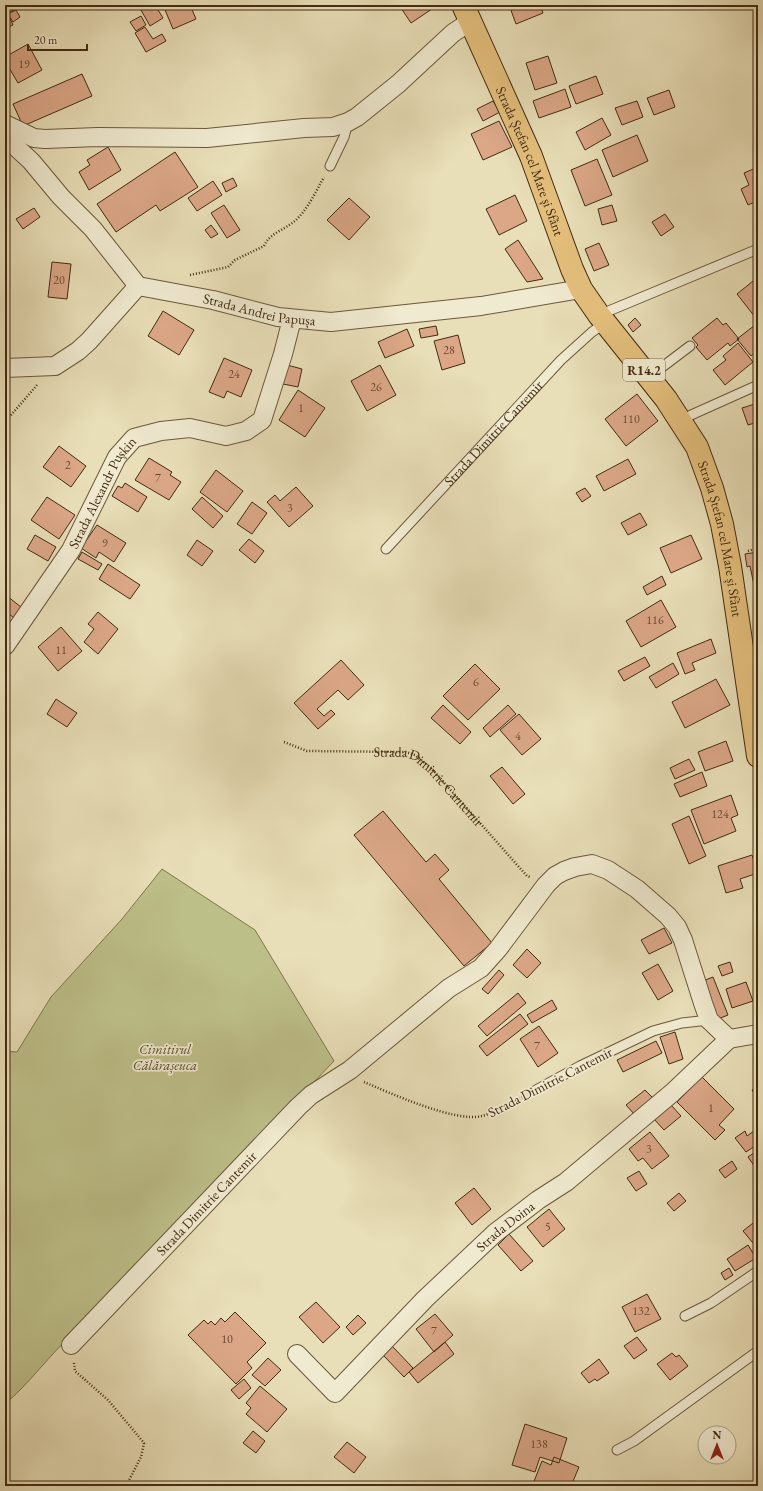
<svg xmlns="http://www.w3.org/2000/svg" width="763" height="1491" viewBox="0 0 763 1491" font-family="'EB Garamond',serif">
  <rect width="100%" height="100%" fill="#e8deb7"/>
  <filter id="stains"><feTurbulence type="fractalNoise" baseFrequency=".005" numOctaves="4"/><feColorMatrix values="0 0 0 0 .2 0 0 0 0 .09 0 0 0 0 .02 0 0 0 .5 -.17"/></filter>
  <radialGradient id="worn" r=".72"><stop offset=".6" stop-color="#630" stop-opacity="0"/><stop offset="1" stop-color="#630" stop-opacity=".3"/></radialGradient>
  <!-- green -->
  <path fill="#bdbf89" stroke="#80754d" d="M162,869L255,930L334,1061L74,1333C49,1355 30,1383 5,1404V1051L17,1052L51,997L122,919Z"/>
  <!-- building -->
  <path fill="#dba787" stroke="#432b11" d="M14,5H21V6L14,10L12,6Z
    M149,5H155L163,18L150,26L141,10Z
    M163,5H190L196,19L173,29Z
    M399,5H434L435,7L411,23Z
    M509,5H540L543,13L516,24Z
    M11,6L14,10L8,13L5,9Z
    M16,10L20,17L13,22L8,14Z
    M7,12L13,25L6,28L5,26V13Z
    M141,16L146,25L136,31L130,22Z
    M145,27L153,39L162,34L166,41L146,52L135,33Z
    M28,44L42,70L18,83L5,61V57Z
    M548,56L557,83L535,90L526,63Z
    M82,74L92,96L23,126L13,104Z
    M596,76L603,94L576,104L569,86Z
    M565,89L571,107L539,118L533,101Z
    M669,90L675,107L654,115L647,98Z
    M493,101L500,112L483,121L477,109Z
    M637,101L643,117L622,125L615,108Z
    M602,118L611,135L585,150L576,132Z
    M499,121L512,147L483,160L471,134Z
    M637,135L648,161L613,177L602,150Z
    M108,147L121,170L89,190L79,172L90,165L87,160Z
    M175,152L198,187L160,211L156,205L116,232L97,204Z
    M597,159L612,195L585,206L571,170Z
    M758,167V203L757,201L748,205L741,189L749,185L744,173Z
    M233,178L237,186L226,192L222,183Z
    M213,181L222,195L197,211L188,198Z
    M515,195L527,221L499,235L486,209Z
    M349,198L370,217L349,240L327,220Z
    M224,205L240,230L227,238L211,213Z
    M612,205L617,221L602,225L598,209Z
    M34,208L40,217L23,229L16,219Z
    M665,214L674,227L661,236L652,222Z
    M211,225L218,234L211,238L205,230Z
    M518,240L543,279L527,282L505,249Z
    M599,243L609,265L594,271L585,249Z
    M52,262L71,264L67,299L48,297Z
    M758,277V315L755,317L737,294Z
    M163,311L194,330L179,355L148,336Z
    M635,318L641,325L633,332L628,325Z
    M717,318L723,325L726,323L739,339L730,346L728,343L707,360L696,347L698,345L692,338Z
    M755,325L758,330V350L751,356L737,339Z
    M436,326L438,335L421,338L419,329Z
    M407,329L414,346L385,358L378,342Z
    M458,335L465,363L442,370L434,341Z
    M738,343L753,362L725,385L713,370L726,360L723,356Z
    M224,358L252,370L241,397L227,391L224,398L209,392Z
    M287,365L302,369L298,387L283,384Z
    M380,365L396,395L367,411L351,381Z
    M298,390L325,408L305,437L279,420Z
    M637,394L658,421L626,446L605,419Z
    M758,403V422L748,425L742,408Z
    M59,446L86,466L71,487L43,467Z
    M149,458L172,472L170,475L181,482L169,500L135,480Z
    M628,459L636,474L604,491L596,476Z
    M216,470L243,491L227,512L200,492Z
    M125,483L147,497L138,512L112,496L118,486L122,488Z
    M296,487L313,506L289,527L267,502L275,495L280,501Z
    M585,488L591,496L582,502L576,493Z
    M47,497L75,515L59,539L31,520Z
    M202,497L223,516L213,528L192,509Z
    M252,502L267,513L252,534L237,524Z
    M640,513L647,525L628,535L621,523Z
    M97,525L126,543L114,562L99,552L96,558L81,548Z
    M35,535L56,547L48,561L27,549Z
    M691,535L702,559L671,573L660,548Z
    M249,539L264,551L255,563L239,550Z
    M197,540L213,551L202,566L187,555Z
    M82,552L102,564L98,570L78,559Z
    M758,552V589L755,590L750,566L747,567L745,554Z
    M108,564L140,585L130,599L99,579Z
    M662,576L666,585L647,595L643,587Z
    M7,596L26,611L18,621L5,611V598Z
    M661,600L676,627L641,647L626,621Z
    M98,612L118,629L98,654L84,642L94,629L88,624Z
    M61,627L82,651L58,671L38,647Z
    M711,639L716,653L692,663L695,670L685,674L677,653Z
    M645,657L650,666L624,681L618,671Z
    M341,660L364,685L348,700L338,690L317,709L324,716L331,710L335,714L318,729L294,703Z
    M673,663L679,674L656,688L649,677Z
    M475,664L500,689L468,720L443,696Z
    M716,679L730,705L685,728L672,702Z
    M56,699L77,713L67,727L47,714Z
    M443,705L471,732L460,744L431,718Z
    M508,705L516,714L490,737L483,728Z
    M519,714L541,739L522,755L500,730Z
    M726,741L733,761L705,771L698,752Z
    M689,759L695,770L675,779L670,768Z
    M502,767L525,794L513,804L490,776Z
    M702,772L707,786L680,797L674,784Z
    M731,795L738,815L731,818L736,831L704,844L691,810Z
    M383,811L426,862L435,854L449,870L439,879L492,943L464,966L354,835Z
    M689,816L706,856L689,864L672,824Z
    M752,855L758,873L740,879L743,888L726,893L718,866Z
    M664,928L672,943L649,954L641,940Z
    M527,949L541,963L527,978L513,965Z
    M730,962L733,972L722,976L718,966Z
    M658,964L673,991L658,1000L642,973Z
    M499,970L504,975L488,994L482,989Z
    M713,977L728,1015L718,1019L703,981Z
    M746,982L753,1001L732,1008L726,989Z
    M518,993L526,1003L487,1036L478,1026Z
    M552,1000L557,1009L532,1023L527,1015Z
    M520,1014L528,1024L487,1056L479,1046Z
    M539,1026L558,1053L538,1067L520,1039Z
    M675,1032L683,1059L669,1064L660,1037Z
    M656,1041L662,1053L623,1072L617,1060Z
    M702,1077L734,1109L719,1125L725,1130L715,1140L677,1102Z
    M758,1086V1100L752,1090Z
    M645,1090L655,1100L635,1115L626,1105Z
    M670,1104L681,1116L664,1130L654,1119Z
    M758,1128V1144L746,1152L735,1138L745,1131L747,1136Z
    M650,1132L669,1156L652,1169L643,1158L638,1161L629,1149Z
    M758,1150V1165L755,1167L748,1157Z
    M732,1161L737,1169L725,1178L719,1170Z
    M639,1171L647,1184L636,1191L627,1178Z
    M474,1188L491,1209L472,1225L455,1203Z
    M679,1193L686,1201L674,1211L667,1203Z
    M549,1209L565,1229L543,1247L527,1227Z
    M758,1219V1249L743,1231Z
    M509,1234L533,1261L521,1271L498,1245Z
    M748,1245L756,1258L735,1271L727,1259Z
    M729,1268L733,1275L725,1280L721,1273Z
    M647,1294L661,1319L635,1332L622,1307Z
    M316,1302L340,1327L323,1343L299,1317Z
    M235,1312L266,1343L247,1362L252,1368L236,1384L188,1335L204,1320L208,1324L211,1321L215,1325L221,1318L225,1322Z
    M435,1314L453,1335L434,1352L416,1329Z
    M358,1315L366,1323L353,1335L346,1327Z
    M637,1337L647,1350L634,1359L624,1346Z
    M445,1342L454,1354L418,1383L409,1372Z
    M392,1346L413,1368L404,1377L383,1355Z
    M672,1353L676,1357L679,1355L688,1366L670,1380L657,1364Z
    M268,1358L281,1370L265,1386L252,1375Z
    M599,1359L609,1373L597,1381L595,1379L589,1383L581,1373Z
    M244,1379L251,1388L239,1399L231,1390Z
    M260,1386L287,1409L267,1432L246,1414L251,1408L246,1403Z
    M525,1424L567,1438L559,1463L540,1457L535,1472L512,1465Z
    M253,1431L265,1441L256,1453L243,1443Z
    M347,1442L366,1457L354,1473L334,1457Z
    M554,1457L579,1467L571,1486H538L533,1484L542,1461L551,1465Z"/>
  <g fill="none" stroke-linecap="round" stroke-linejoin="round">
    <!-- service casing -->
    <g stroke="#6c583a" stroke-width="11">
      <g id="service">
        <path d="M330,166L344,137L348,122"/>
        <path d="M599,315L758,249"/>
        <path d="M649,377L690,346"/>
        <path d="M680,420L758,385"/>
        <path id="s2" d="M386,549L561,360L592,332L605,323"/>
        <path d="M536,1090L580,1066L653,1031L682,1023L709,1020"/>
        <path d="M685,1316L711,1303L758,1271"/>
        <path d="M617,1450L634,1441L758,1351"/>
      </g>
    </g>
    <!-- minor casing -->
    <g stroke="#6c583a" stroke-width="20">
      <g id="minor">
        <path d="M5,124L34,138L45,139L98,137L207,138L304,128L333,127L348,122L357,117L398,84L453,33L471,21"/>
        <path id="s3" d="M5,137L31,161L61,197L93,229L138,286L213,300L278,317L331,322L481,306L581,289"/>
        <path d="M5,368L55,366L78,351L89,341L138,286"/>
        <path id="s4" d="M5,646L71,550L117,457L134,438L161,431L190,428L226,436L246,431L262,420L283,354L292,319"/>
        <path d="M729,1039L758,1034"/>
        <path id="s5" d="M71,1345L298,1107L311,1095L350,1070L449,988L481,968L498,949L546,885L555,876L564,871L575,867L592,864L608,870L637,889L668,916L677,927L683,940L703,1003L709,1020L729,1039"/>
        <path id="s6" d="M297,1354L335,1393L425,1299L495,1233L538,1200L566,1182L672,1093L729,1039"/>
      </g>
    </g>
    <!-- primary casing -->
    <g stroke="#432b11" stroke-width="24">
      <g id="primary">
        <path id="s7" d="M463,5L531,156L572,269L581,289L599,315L666,399L697,447L712,488L722,524L730,566L758,756"/>
      </g>
    </g>
    <!-- path -->
    <g stroke="#432b11" stroke-width="2.5" stroke-dasharray="1 2" stroke-linecap="butt">
      <path d="M190,275L228,267L235,260L264,246C269,233 287,229 297,219C309,207 316,191 324,177"/>
      <path d="M5,422L37,385"/>
      <path d="M748,551L758,548"/>
      <path id="s1" d="M284,742L307,751L406,752L415,755L431,768L527,876L530,877"/>
      <path d="M364,1082C390,1093 456,1123 482,1116C497,1112 511,1103 525,1096"/>
      <path d="M74,1363L75,1371L108,1400L144,1443L141,1457L126,1486"/>
    </g>
    <!-- service -->
    <use href="#service" stroke="#f0ead0" stroke-width="9"/>
    <!-- minor -->
    <use href="#minor" stroke="#f0ead0" stroke-width="18"/>
    <!-- primary -->
    <use href="#primary" stroke="#e4bf7c" stroke-width="22"/>
  </g>
  <g text-anchor="middle" stroke-width="3.5" stroke-linejoin="round" paint-order="stroke">
    <!-- number labels -->
    <g font-size="12" fill="#694a2e">
      <text x="24" y="68">19</text>
      <text x="59" y="284">20</text>
      <text x="449" y="354">28</text>
      <text x="234" y="378">24</text>
      <text x="376" y="391">26</text>
      <text x="301" y="412">1</text>
      <text x="631" y="423">110</text>
      <text x="68" y="469">2</text>
      <text x="158" y="482">7</text>
      <text x="290" y="512">3</text>
      <text x="105" y="547">9</text>
      <text x="655" y="624">116</text>
      <text x="61" y="654">11</text>
      <text x="476" y="686">6</text>
      <text x="518" y="740">4</text>
      <text x="720" y="818">124</text>
      <text x="537" y="1050">7</text>
      <text x="711" y="1112">1</text>
      <text x="649" y="1153">3</text>
      <text x="548" y="1230">5</text>
      <text x="641" y="1315">132</text>
      <text x="434" y="1335">7</text>
      <text x="227" y="1343">10</text>
      <text x="539" y="1448">138</text>
    </g>
    <!-- shield labels -->
    <rect fill="#f0ead0" stroke="#77644a" stroke-width="1" x="623" y="359" width="42" height="22" rx="3"/>
    <g font-size="13" font-weight="bold" fill="#432b11">
      <text x="644" y="375">R14.2</text>
    </g>
    <!-- street labels -->
    <g font-size="14" fill="#432b11" stroke="#f0ead0">
      <text dy="5" stroke="none"><textPath href="#s7" startOffset="170">Strada Ștefan cel Mare și Sfânt</textPath></text>
      <text dy="5" stroke="none"><textPath href="#s3" startOffset="324">Strada Andrei Papușa</textPath></text>
      <text dy="5" stroke="none"><textPath href="#s2" startOffset="158">Strada Dimitrie Cantemir</textPath></text>
      <text dy="5" stroke="none"><textPath href="#s4" startOffset="182">Strada Alexandr Pușkin</textPath></text>
      <text dy="5" stroke="none"><textPath href="#s7" startOffset="599">Strada Ștefan cel Mare și Sfânt</textPath></text>
      <text dy="5" stroke="none"><textPath href="#s1" startOffset="160">Strada Dimitrie Cantemir</textPath></text>
      <text transform="translate(550 1082) rotate(-27)" y="5">Strada Dimitrie Cantemir</text>
      <text dy="5" stroke="none"><textPath href="#s5" startOffset="196">Strada Dimitrie Cantemir</textPath></text>
      <text dy="5" stroke="none"><textPath href="#s6" startOffset="293">Strada Doina</textPath></text>
    </g>
    <!-- park labels -->
    <g font-size="14" font-style="italic" fill="#5b4929" stroke="#f0ead0">
      <text x="165" y="1054">Cimitirul<tspan x="165" dy="16">Călărașeuca</tspan></text>
    </g>
  </g>
  <!-- margin -->
  <rect width="763" height="1491" fill="none" stroke="#e8deb7" stroke-width="20"/>
  <rect x="6" y="6" width="751" height="1479" fill="none" stroke="#432b11" stroke-width="2"/>
  <rect x="10" y="10" width="743" height="1471" fill="none" stroke="#432b11"/>
  <!-- north arrow -->
  <g transform="translate(717 1445)"><circle r="19" fill="#f0ead0" stroke="#ab9e84"/>
  <path d="M0-3L7 15L0 10L-7 15Z" fill="#8f2418"/>
  <text y="-6" font-size="11" font-weight="bold" text-anchor="middle" fill="#432b11">N</text>
  </g>
  <!-- scale -->
  <path d="M28 44v6h59v-6" fill="none" stroke="#432b11" stroke-width="2"/>
  <text x="34" y="44" font-size="12" fill="#432b11" stroke="#f0ead0" stroke-width="3" paint-order="stroke">20 m</text>
  <rect width="100%" height="100%" filter="url(#stains)"/>
  <rect width="100%" height="100%" fill="url(#worn)"/>
</svg>
